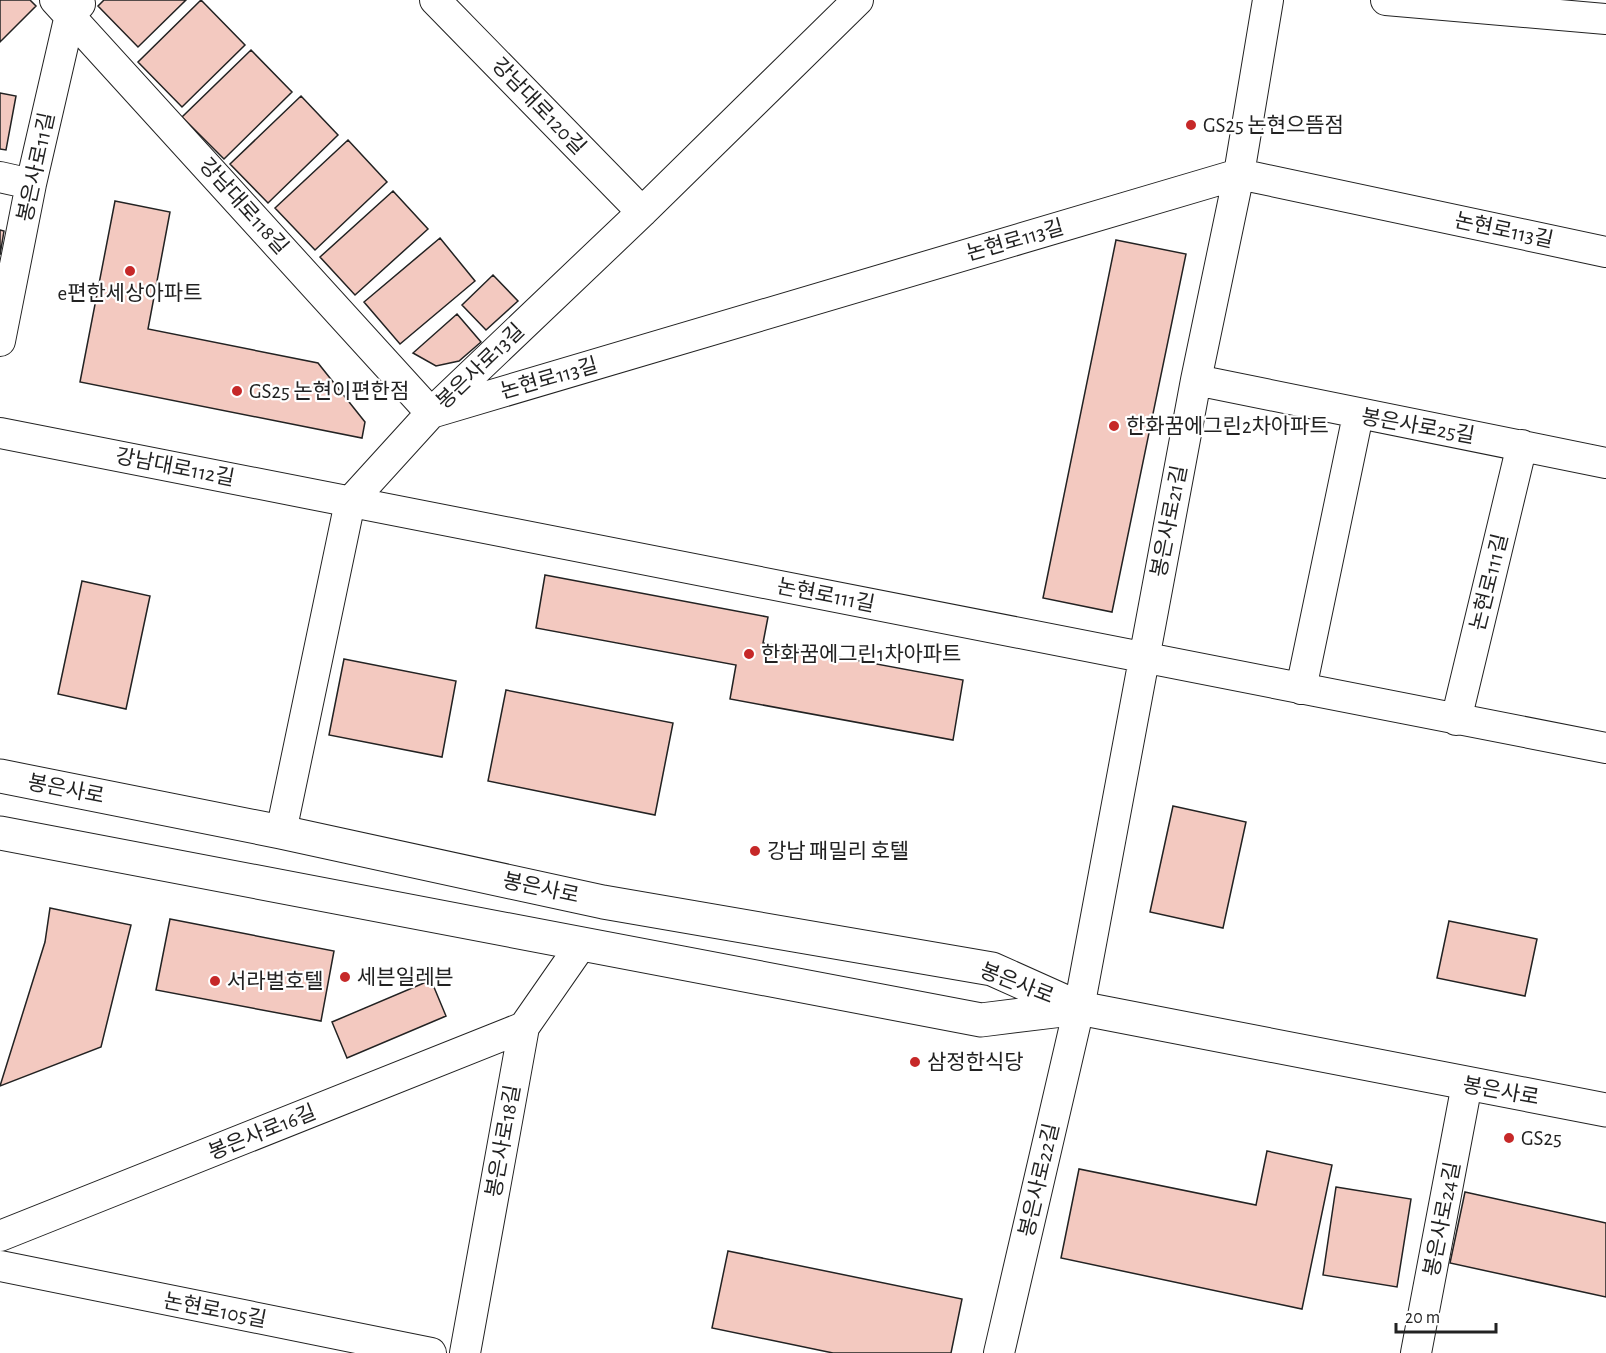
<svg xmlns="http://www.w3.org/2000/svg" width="1606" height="1353" viewBox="0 0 1606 1353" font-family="'Alegreya Sans','Noto Sans KR',sans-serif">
  <rect width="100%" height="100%" fill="#fff"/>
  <!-- building -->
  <path fill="#f3c9c0" stroke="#222" stroke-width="1.5" d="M0,0H30L36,6L0,42Z
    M104,0H186L138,47L98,6Z
    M201,0L245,45L182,107L138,62Z
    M251,50L292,92L224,159L182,117Z
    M0,93L16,96L6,150L0,149Z
    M301,96L338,135L268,203L230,164Z
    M348,140L387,182L315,250L275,208Z
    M393,191L428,229L355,295L320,257Z
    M115,201L170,212L148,329L318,363L365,422L362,438L80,382Z
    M0,230L4,231L0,255Z
    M440,238L475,281L400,344L364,302Z
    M1116,240L1186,254L1112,612L1043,598Z
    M493,275L518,301L486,330L462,305Z
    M457,314L481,342L459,361L436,366L413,353Z
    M545,575L768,617L763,643L963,680L953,740L730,699L736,665L536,628Z
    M82,581L150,596L126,709L58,694Z
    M344,659L456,681L442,757L329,735Z
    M506,690L673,723L655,815L488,781Z
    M1173,806L1246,822L1223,928L1150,912Z
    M50,908L131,925L101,1047L0,1086L45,942Z
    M170,919L334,951L321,1021L156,990Z
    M1449,921L1537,939L1525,996L1437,978Z
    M431,980L446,1016L347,1058L332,1022Z
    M1267,1151L1332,1165L1302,1309L1061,1258L1079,1169L1256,1205Z
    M1336,1187L1411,1199L1397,1287L1323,1275Z
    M1465,1192L1606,1223V1297L1450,1263Z
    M728,1251L962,1299L951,1353H833L712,1328Z"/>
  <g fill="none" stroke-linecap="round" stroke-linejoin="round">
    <!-- minor casing -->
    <g stroke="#222" stroke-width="32">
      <path id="minor" d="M55,0L431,413
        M435,0L642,212
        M1386,0L1606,19
        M0,177L31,184
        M0,341L31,184L70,15L80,4
        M1196,380L1606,463
        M431,413L1239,174L1606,252
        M0,433L1606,748
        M1301,689L1358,415
        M1456,720L1522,445
        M281,832L350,502L431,413L642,212L858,0
        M0,1236L524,1027
        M0,1266L431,1353
        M465,1353L524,1027L581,945
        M999,1353L1079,1008L1196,380L1239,174L1268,0
        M1416,1353L1467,1084"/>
    </g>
    <!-- secondary casing -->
    <g stroke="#222" stroke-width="35">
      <path id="secondary" d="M0,776L281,832L603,902L992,969L1079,1008L1606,1110
        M0,833L981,1020L1079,1008"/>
    </g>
    <!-- minor -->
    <use href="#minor" stroke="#fff" stroke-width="30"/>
    <!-- secondary -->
    <use href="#secondary" stroke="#fff" stroke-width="33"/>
  </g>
  <!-- markers -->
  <g fill="#c62828" stroke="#fff" stroke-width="2">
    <circle cx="1191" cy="125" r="6"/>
    <circle cx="130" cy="271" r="6"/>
    <circle cx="237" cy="391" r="6"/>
    <circle cx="1114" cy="426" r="6"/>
    <circle cx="749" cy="654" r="6"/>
    <circle cx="755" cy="851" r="6"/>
    <circle cx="345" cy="977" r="6"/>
    <circle cx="215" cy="981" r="6"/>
    <circle cx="915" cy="1062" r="6"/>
    <circle cx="1509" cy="1138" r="6"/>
  </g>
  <g text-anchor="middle" stroke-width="4.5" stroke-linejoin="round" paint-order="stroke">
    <!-- street labels -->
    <g font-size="21" fill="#222" stroke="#fff">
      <text transform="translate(539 106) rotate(46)" y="7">강남대로120길</text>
      <text transform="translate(36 167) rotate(-78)" y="7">봉은사로11길</text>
      <text transform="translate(244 206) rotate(48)" y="7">강남대로118길</text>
      <text transform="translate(1504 230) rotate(12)" y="7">논현로113길</text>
      <text transform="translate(1015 240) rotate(-16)" y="7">논현로113길</text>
      <text transform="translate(480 366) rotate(-44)" y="7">봉은사로13길</text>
      <text transform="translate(549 378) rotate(-16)" y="7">논현로113길</text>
      <text transform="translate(1418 426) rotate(10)" y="7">봉은사로25길</text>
      <text transform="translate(175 467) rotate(11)" y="7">강남대로112길</text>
      <text transform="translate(1169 521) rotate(-79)" y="7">봉은사로21길</text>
      <text transform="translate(1489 582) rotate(-76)" y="7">논현로111길</text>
      <text transform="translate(826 595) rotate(11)" y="7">논현로111길</text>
      <text transform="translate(66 789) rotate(11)" y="7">봉은사로</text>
      <text transform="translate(541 888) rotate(12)" y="7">봉은사로</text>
      <text transform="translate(1017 983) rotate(21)" y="7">봉은사로</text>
      <text transform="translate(1501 1091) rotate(10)" y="7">봉은사로</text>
      <text transform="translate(262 1132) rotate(-22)" y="7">봉은사로16길</text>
      <text transform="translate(503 1141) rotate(-80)" y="7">봉은사로18길</text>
      <text transform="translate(1039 1180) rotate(-77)" y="7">봉은사로22길</text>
      <text transform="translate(1442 1219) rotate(-79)" y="7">봉은사로24길</text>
      <text transform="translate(215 1310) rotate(11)" y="7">논현로105길</text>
    </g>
    <!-- poi labels -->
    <g font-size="21" fill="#222" stroke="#fff" text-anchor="start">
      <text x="1203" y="132">GS25 논현으뜸점</text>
      <text x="130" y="300" text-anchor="middle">e편한세상아파트</text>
      <text x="249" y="398">GS25 논현이편한점</text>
      <text x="1126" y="433">한화꿈에그린2차아파트</text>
      <text x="761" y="661">한화꿈에그린1차아파트</text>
      <text x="767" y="858">강남 패밀리 호텔</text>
      <text x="357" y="984">세븐일레븐</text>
      <text x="227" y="988">서라벌호텔</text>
      <text x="927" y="1069">삼정한식당</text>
      <text x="1521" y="1145">GS25</text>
    </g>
  </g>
  <!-- scale -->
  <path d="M1396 1323v9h100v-9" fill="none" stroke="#222222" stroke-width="3"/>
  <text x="1405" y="1323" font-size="18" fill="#222222" stroke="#ffffff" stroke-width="4.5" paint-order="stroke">20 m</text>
</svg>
